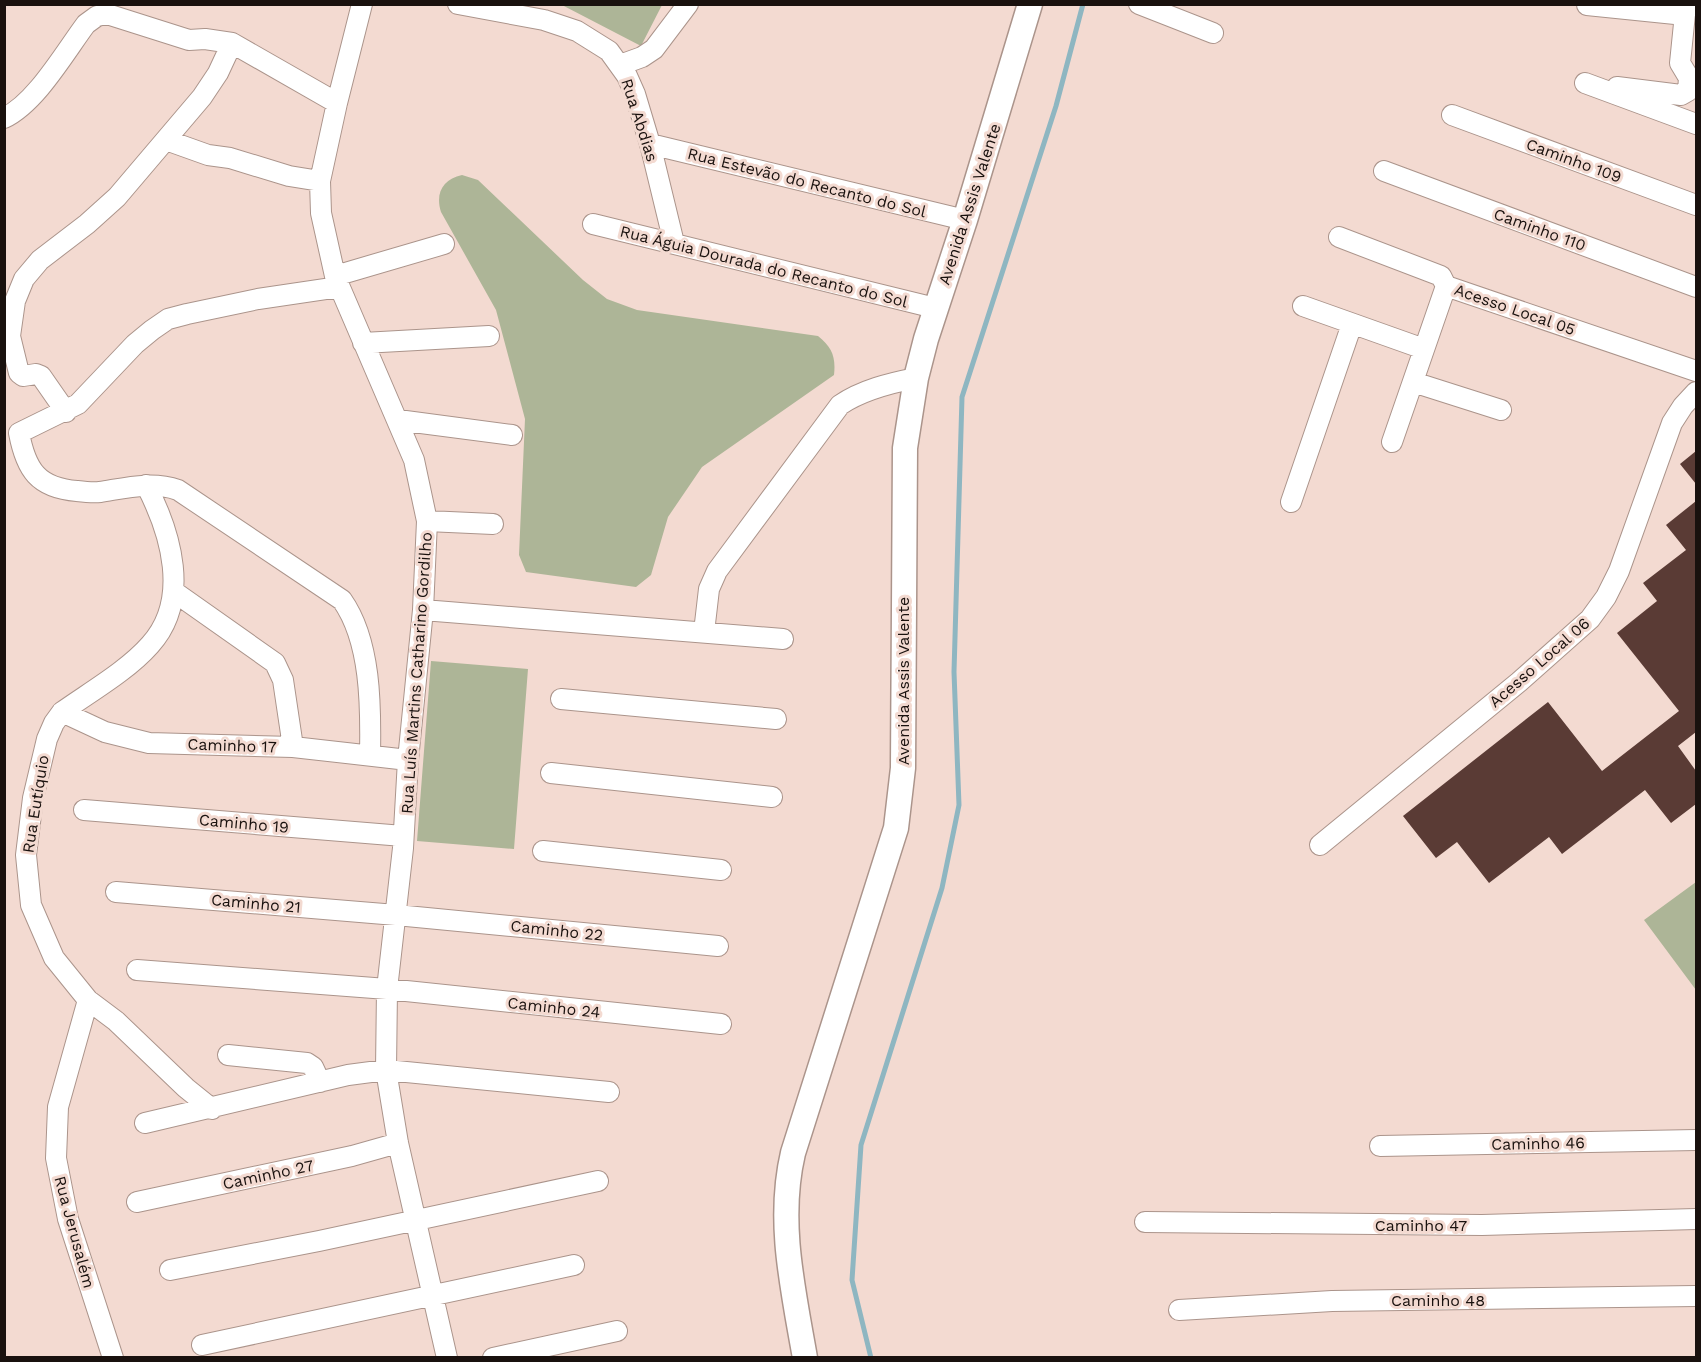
<svg xmlns="http://www.w3.org/2000/svg" width="1701" height="1362" viewBox="0 0 1701 1362" font-family="'Work Sans',sans-serif">
  <rect width="100%" height="100%" fill="#f3dad1"/>
  <!-- green -->
  <path fill="#adb597" d="M562,5H662L641,46Z
    M462,175L478,180L583,280L607,299L637,310L818,336C832,347 836,357 834,375L702,467L668,517L651,575L636,587L526,572L519,555L525,419L496,310L441,212C435,193 443,179 462,175Z
    M431,661L528,669L514,849L417,841Z
    M1696,882V990L1644,920Z"/>
  <g fill="none" stroke-linecap="round" stroke-linejoin="round">
    <!-- stream -->
    <path stroke="#8eb6c1" stroke-width="5" d="M871,1358L852,1280L861,1145L942,888L959,805L954,672L962,397L1056,106L1083,4"/>
  </g>
  <!-- building -->
  <path fill="#5a3b35" d="M1696,451V484L1680,464Z
    M1696,501V732L1678,746L1696,771V804L1671,823L1645,790L1562,854L1549,837L1489,883L1457,842L1436,858L1403,816L1548,702L1602,771L1679,711L1617,633L1657,601L1643,583L1686,550L1666,525Z"/>
  <g fill="none" stroke-linecap="round" stroke-linejoin="round">
    <!-- minor casing -->
    <g stroke="#ab948b" stroke-width="22">
      <path id="minor" d="M362,4L337,103L320,181L321,213L335,276L414,460L427,521L423,610L408,760L403,848L387,989L386,1070L398,1143L447,1358
        M458,4L544,20L577,31L609,51L627,76L635,94L650,144L674,243
        M1139,4L1213,33
        M1686,4L1680,63L1689,78
        M1587,5L1685,15
        M620,65L642,57L654,49L688,4
        M1585,83L1696,124
        M1617,87L1681,95L1688,91L1689,78
        M1452,115L1696,205
        M4,118C36,103 65,52 86,24L97,16L107,14L189,40L205,39L232,43L337,103
        M166,140L208,155L230,158L289,176L320,181
        M650,144L965,220
        M1384,171L1696,287
        M593,224L935,308
        M1339,237L1441,276L1446,286L1696,371
        M335,276L444,244
        M339,287L258,299L187,314L168,319L152,330L135,344L78,404L19,433C26,470 38,488 77,491C85,492 93,493 100,492C126,488 152,481 178,490L342,600C371,641 371,706 370,755
        M1303,306L1424,349
        M363,343L489,336
        M1413,382L1501,410
        M66,412L41,376L36,374L23,376L19,373L10,336L15,301L24,279L40,260L87,224L117,197L202,97L218,73L232,43
        M398,420L512,435
        M1392,442L1446,286
        M146,485C171,533 191,600 150,645C127,671 90,692 62,712L54,723L47,739L33,798L26,855L31,905L54,958L88,1000L116,1021L186,1088L212,1109
        M1291,502L1352,324
        M427,521L493,524
        M173,591L275,663L283,680L293,747
        M423,610L783,639
        M704,632L709,589L717,571L840,405C862,390 890,383 916,378
        M561,699L776,719
        M62,712L105,732L149,743L293,747L408,760
        M551,773L772,797
        M84,810L403,836
        M1320,845L1519,682L1590,619L1606,597L1619,571L1672,423L1683,406L1696,392
        M543,851L721,870
        M116,892L396,915L718,946
        M137,970L387,989L721,1024
        M88,1000L58,1107L56,1158L68,1219L113,1358
        M228,1055L307,1063L313,1067L320,1082
        M145,1123L348,1075L386,1070L609,1092
        M1380,1146L1696,1140
        M137,1202L352,1156L398,1143
        M1145,1222L1482,1225L1696,1219
        M170,1270L319,1241L598,1181
        M1179,1310L1332,1301L1696,1296
        M202,1345L574,1265
        M493,1358L617,1331"/>
    </g>
    <!-- major casing -->
    <g stroke="#ab948b" stroke-width="27">
      <path id="major" d="M805,1358C793,1289 777,1221 793,1153L896,828L903,768L905,448L916,378L926,339L965,220L1030,4"/>
    </g>
    <!-- minor -->
    <use href="#minor" stroke="#fff" stroke-width="20"/>
    <!-- major -->
    <use href="#major" stroke="#fff" stroke-width="24"/>
  </g>
  <g text-anchor="middle" stroke-width="6" stroke-linejoin="round" paint-order="stroke">
    <!-- street labels -->
    <g font-size="16" fill="#19110e" stroke="#f3dad1">
      <text transform="translate(640 120) rotate(72)" y="6">Rua Abdias</text>
      <text transform="translate(1574 160) rotate(20)" y="6">Caminho 109</text>
      <text transform="translate(807 182) rotate(14)" y="6">Rua Estevão do Recanto do Sol</text>
      <text transform="translate(969 204) rotate(-72)" y="6">Avenida Assis Valente</text>
      <text transform="translate(1540 229) rotate(20)" y="6">Caminho 110</text>
      <text transform="translate(764 266) rotate(14)" y="6">Rua Águia Dourada do Recanto do Sol</text>
      <text transform="translate(1515 309) rotate(19)" y="6">Acesso Local 05</text>
      <text transform="translate(1539 662) rotate(-41)" y="6">Acesso Local 06</text>
      <text transform="translate(416 673) rotate(-86)" y="6">Rua Luís Martins Catharino Gordilho</text>
      <text transform="translate(903 681) rotate(-90)" y="6">Avenida Assis Valente</text>
      <text transform="translate(232 745) rotate(2)" y="6">Caminho 17</text>
      <text transform="translate(35 804) rotate(-81)" y="6">Rua Eutíquio</text>
      <text transform="translate(244 823) rotate(5)" y="6">Caminho 19</text>
      <text transform="translate(256 903) rotate(5)" y="6">Caminho 21</text>
      <text transform="translate(557 930) rotate(6)" y="6">Caminho 22</text>
      <text transform="translate(554 1007) rotate(6)" y="6">Caminho 24</text>
      <text transform="translate(1538 1143) rotate(-1)" y="6">Caminho 46</text>
      <text transform="translate(268 1174) rotate(-12)" y="6">Caminho 27</text>
      <text x="1421" y="1231">Caminho 47</text>
      <text transform="translate(75 1232) rotate(75)" y="6">Rua Jerusalém</text>
      <text x="1438" y="1306">Caminho 48</text>
    </g>
  </g>
  <!-- border -->
  <rect width="1701" height="1362" fill="none" stroke="#19110e" stroke-width="12"/>
</svg>
